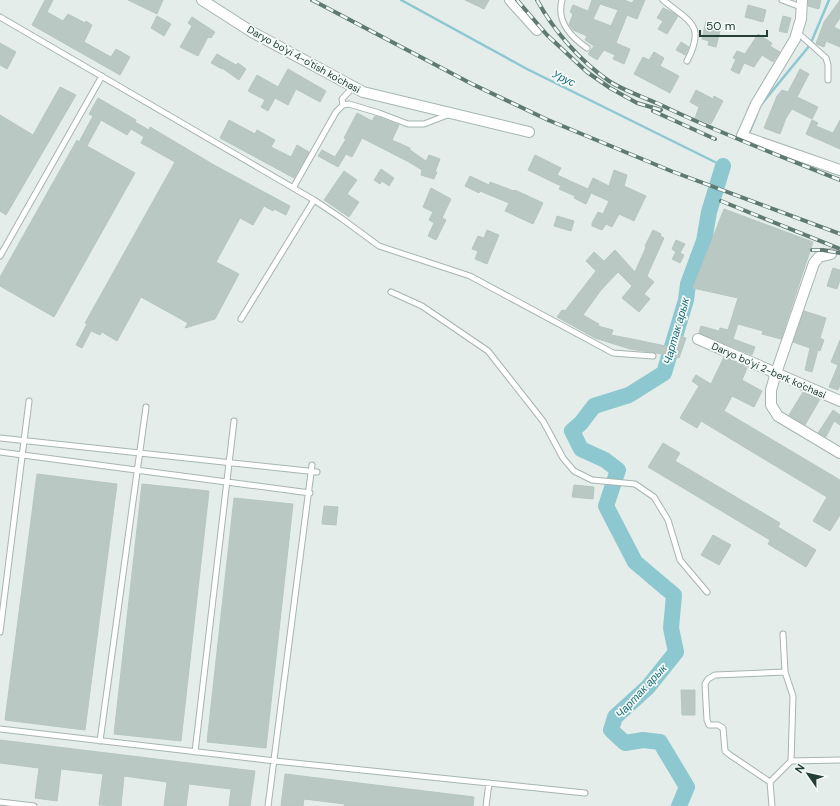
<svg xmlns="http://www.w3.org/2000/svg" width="840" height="806" viewBox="0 0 840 806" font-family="'DM Sans',sans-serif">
  <rect width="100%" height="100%" fill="#e4ede9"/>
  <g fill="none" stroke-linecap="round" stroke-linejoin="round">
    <!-- stream -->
    <path stroke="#8dc8d1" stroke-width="2.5" d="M401,0L527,69L723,166L725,161
      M760,106L810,45L829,0
      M750,131L757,114"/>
    <!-- river -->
    <path stroke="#8dc8d1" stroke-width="16" d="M679,806L687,787L660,742L643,740L625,743L611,730L615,717L648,687L676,652L671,628L674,595L635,562L606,506L618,470L605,460L581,449L572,431L581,423L594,406L629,395L664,373L686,300L688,284L704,241L709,212L723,166"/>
  </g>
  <!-- building -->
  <path fill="#b9c8c2" stroke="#b6c7c0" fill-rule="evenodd" d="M45,0H53L47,12L63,21L68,14L85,23L86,21L92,25L84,42L111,57L116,49L130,57L120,75L32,25Z
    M128,0H163L157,14Z
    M465,0H489L484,9Z
    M592,0H624L632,3L634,0H645L637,19L627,15L616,43L630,49L624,64L613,59L615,55L604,50L597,60L588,54L594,46L585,40L587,36L573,30L569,25L573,14L570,12L573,5L588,11ZM600,4L618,10L611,26L593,19Z
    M808,0H821L819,9L808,6Z
    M840,0V18L834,27L840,30V47L826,41L824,47L816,44L824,22Z
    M748,5L766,10L763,22L745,17Z
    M663,8L672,12L678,16L667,34L658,29L663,21L657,18Z
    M157,16L171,24L164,36L151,28Z
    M783,16L791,18L787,33L779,31Z
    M192,17L215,32L211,38L208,37L198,56L180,47L192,26L188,23Z
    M706,21L716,24L715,29L720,31L716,47L708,45L709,41L702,39Z
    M758,34L772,43L770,46L780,52L773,62L762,55L754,67L744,63L739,74L731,70L736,59L733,58L737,51L745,54Z
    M681,42L689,47L685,55L676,50Z
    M0,43L16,52L7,69L0,65Z
    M654,52L664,58L660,66L679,76L670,93L634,74L643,57L649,60Z
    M217,54L236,65L238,63L246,69L239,80L222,68V69L211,63Z
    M288,69L326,91L320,102L296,89L288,105L275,98L268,111L261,107L265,100L248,91L257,75L278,87Z
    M800,69L809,74L797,97L818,107L812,119L792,109L786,118L780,134L764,128L777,96L782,90L788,92Z
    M60,87L76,95L6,215L0,211V115L33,135Z
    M696,90L713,99L714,96L723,101L711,124L695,118L699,107L690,102Z
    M98,98L136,120L135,122L149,130L150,127L214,165L290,206L286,215L274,209L273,211L264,206L253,225L240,218L216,262L239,274L215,319L185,328L188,323L141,297L117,341L102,332L100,335L91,331L82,348L76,345L87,324L85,323L175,162L141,143L144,137L131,129L127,135L101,120L87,146L135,173L54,317L0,286V277L77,140L79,142L93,116L89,114Z
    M357,113L372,121L375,116L399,125L392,140L410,148V150L426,161L429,155L440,159L435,172H437L434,179L421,175L422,170L409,162L362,138L352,157L346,154L338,167L318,156L322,150L335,157L346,139L344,138Z
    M229,120L255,134L257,130L275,140L271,147L291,157L297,145L309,152L294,178L220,138Z
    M812,120L818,123L816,126L833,133L840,120V149L806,134Z
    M535,155L561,168L557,175L588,189L593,178L609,186L614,170L627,175L624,186L646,196L634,221L619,214L612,227L606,224L602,230L592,226V223L598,212L603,214L609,201L591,193L586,204L574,198L575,196L559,189L561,186L528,170Z
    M381,169L394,178L389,186L382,181L380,184L374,180Z
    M344,171L357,180L347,194L359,202L349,217L324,200Z
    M470,176L489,185L490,182L514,191L515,190L543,203L533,224L505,211L509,203L480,191L479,193L465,186Z
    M431,188L451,199L442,218L446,220L436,240L428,236L434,223L429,220L433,212L423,207Z
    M724,209L813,242L781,339L762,334L763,331L738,324L733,339L755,347L752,355L699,333L701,326L719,331L720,328L728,330L738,298L693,288Z
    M557,216L574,221L571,231L554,226Z
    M487,230L499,235L487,264L475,259L478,251L472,249L478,236L484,238Z
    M653,230L661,234L660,236L664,238L647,276L654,282L644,294L650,299L639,312L622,298L632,286L618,272L601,290L583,315L599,324L598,326L613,330L611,335L632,339L675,348L679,336L686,338L679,358L669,355L630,349L595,338L557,317L562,310L565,311L596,271L586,261L594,252L604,261L615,250L635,272L646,247L645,246Z
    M676,240L685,244L680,253L684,255L680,263L672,259L676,252L672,249Z
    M833,268L840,270V280L837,289L827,286Z
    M804,311L826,318L820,338L824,340L820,351L818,350L812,372L805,370L810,348L793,342Z
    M840,340V385L838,390L829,387L838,365L831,362Z
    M724,357L747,368L742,380L762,391L754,407L732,396L724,411L840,480V515L830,531L813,521L827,497L701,421L697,428L680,418L699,386L692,381L696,375L711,384Z
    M803,392L820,399L805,425L789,415Z
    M833,410L840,415V425L834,421L826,437L818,433Z
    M663,443L680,453L675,461L780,523L778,527L816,550L806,567L768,544L770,540L648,467Z
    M37,474L117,484L85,730L5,720Z
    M142,484L209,491L181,741L114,734Z
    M574,485L594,487L593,499L572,497Z
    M234,498L293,504L266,748L207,742Z
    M324,506L338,507L336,525L322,524Z
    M713,535L731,545L719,565L701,555Z
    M681,690H695V715H682Z
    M0,740L255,771L250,806H229L231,789L189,784L186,806H164L167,782L124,776L121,806L99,805L103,774L61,769L57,801L35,798L39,768L0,763Z
    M285,774L474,797L473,806H344L345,804L304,799L303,806H281Z"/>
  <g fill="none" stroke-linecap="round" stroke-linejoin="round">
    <!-- service casing -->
    <g stroke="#a6b5b0" stroke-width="7">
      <path id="service" d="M562,0C556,22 571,37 587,48
        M663,0C690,22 706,25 687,61
        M782,0L801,7
        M0,17L314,200L341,218L379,246L470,276L613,353L653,356
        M797,32L826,58L828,65V80
        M343,105L342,99L353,87
        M293,188L336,112L343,105L349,104L379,113L408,124H424L450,114
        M0,256L102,76
        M391,292L422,306L488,351L543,421L563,458L574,471L592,480L635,484L654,497L668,520L680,560L707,592
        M241,319L314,200
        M0,438L317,472
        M0,452L310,493
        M0,632L29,401
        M0,729L275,761L585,793
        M100,741L146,407
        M195,752L234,421
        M791,761L840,760
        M770,782L730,755L725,751L723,728L718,725H709L707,720L705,684L708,679L715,675L785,672
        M0,802L34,806
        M268,806L312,465
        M486,806L489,783
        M772,806L770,782L791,761L793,696L785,672L783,634"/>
    </g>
    <!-- minor casing -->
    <g stroke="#a6b5b0" stroke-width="12">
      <path id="minor" d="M202,0L252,32L363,92L529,132
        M510,0L537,30
        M802,0L801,19L795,39L756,104L742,136L840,170
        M831,254L819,257L814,263L776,373L771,390V405L778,416L840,453
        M698,339L840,401"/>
    </g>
    <!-- service -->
    <use href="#service" stroke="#fff" stroke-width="5"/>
    <!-- minor -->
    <use href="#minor" stroke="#fff" stroke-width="10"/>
    <!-- rail casing -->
    <g stroke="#5e7a72" stroke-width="4">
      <path id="rail" d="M312,0L472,84L548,120L671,171L840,234
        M517,0L547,35L587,72L610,88L637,103L661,110
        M537,0C554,31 580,61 609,81C622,90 646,98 661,105C719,133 780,156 840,180
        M653,111L715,139
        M721,201L840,249
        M812,250H823L840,253"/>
    </g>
    <!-- rail -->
    <use href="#rail" stroke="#f4faf7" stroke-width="2.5" stroke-dasharray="8" stroke-linecap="butt"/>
  </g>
  <g text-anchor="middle" stroke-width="3.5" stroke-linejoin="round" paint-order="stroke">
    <!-- street labels -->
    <g font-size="10" fill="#233f37" stroke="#f4faf7">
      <text transform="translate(304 59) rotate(29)" y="4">Daryo bo'yi 4-o'tish ko'chasi</text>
      <text transform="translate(769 370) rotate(24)" y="4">Daryo bo'yi 2-berk ko'chasi</text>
    </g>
    <!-- water labels -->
    <g font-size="11" font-style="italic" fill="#1e6d7a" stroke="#f4faf7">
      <text transform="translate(564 78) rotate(26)" y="4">Урус</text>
      <text transform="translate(676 331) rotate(-74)" y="4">Чартак арык</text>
      <text transform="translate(641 691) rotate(-47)" y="4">Чартак арык</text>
    </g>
  </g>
  <!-- north arrow -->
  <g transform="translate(808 774) rotate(304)" stroke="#f4faf7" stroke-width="3" paint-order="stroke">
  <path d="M0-3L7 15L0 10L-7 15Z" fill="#233f37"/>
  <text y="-6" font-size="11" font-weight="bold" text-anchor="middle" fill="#233f37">N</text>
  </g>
  <!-- scale -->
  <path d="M700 30v6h67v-6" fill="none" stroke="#233f37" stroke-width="2"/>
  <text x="706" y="30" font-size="12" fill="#233f37" stroke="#f4faf7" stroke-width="3" paint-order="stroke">50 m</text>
</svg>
